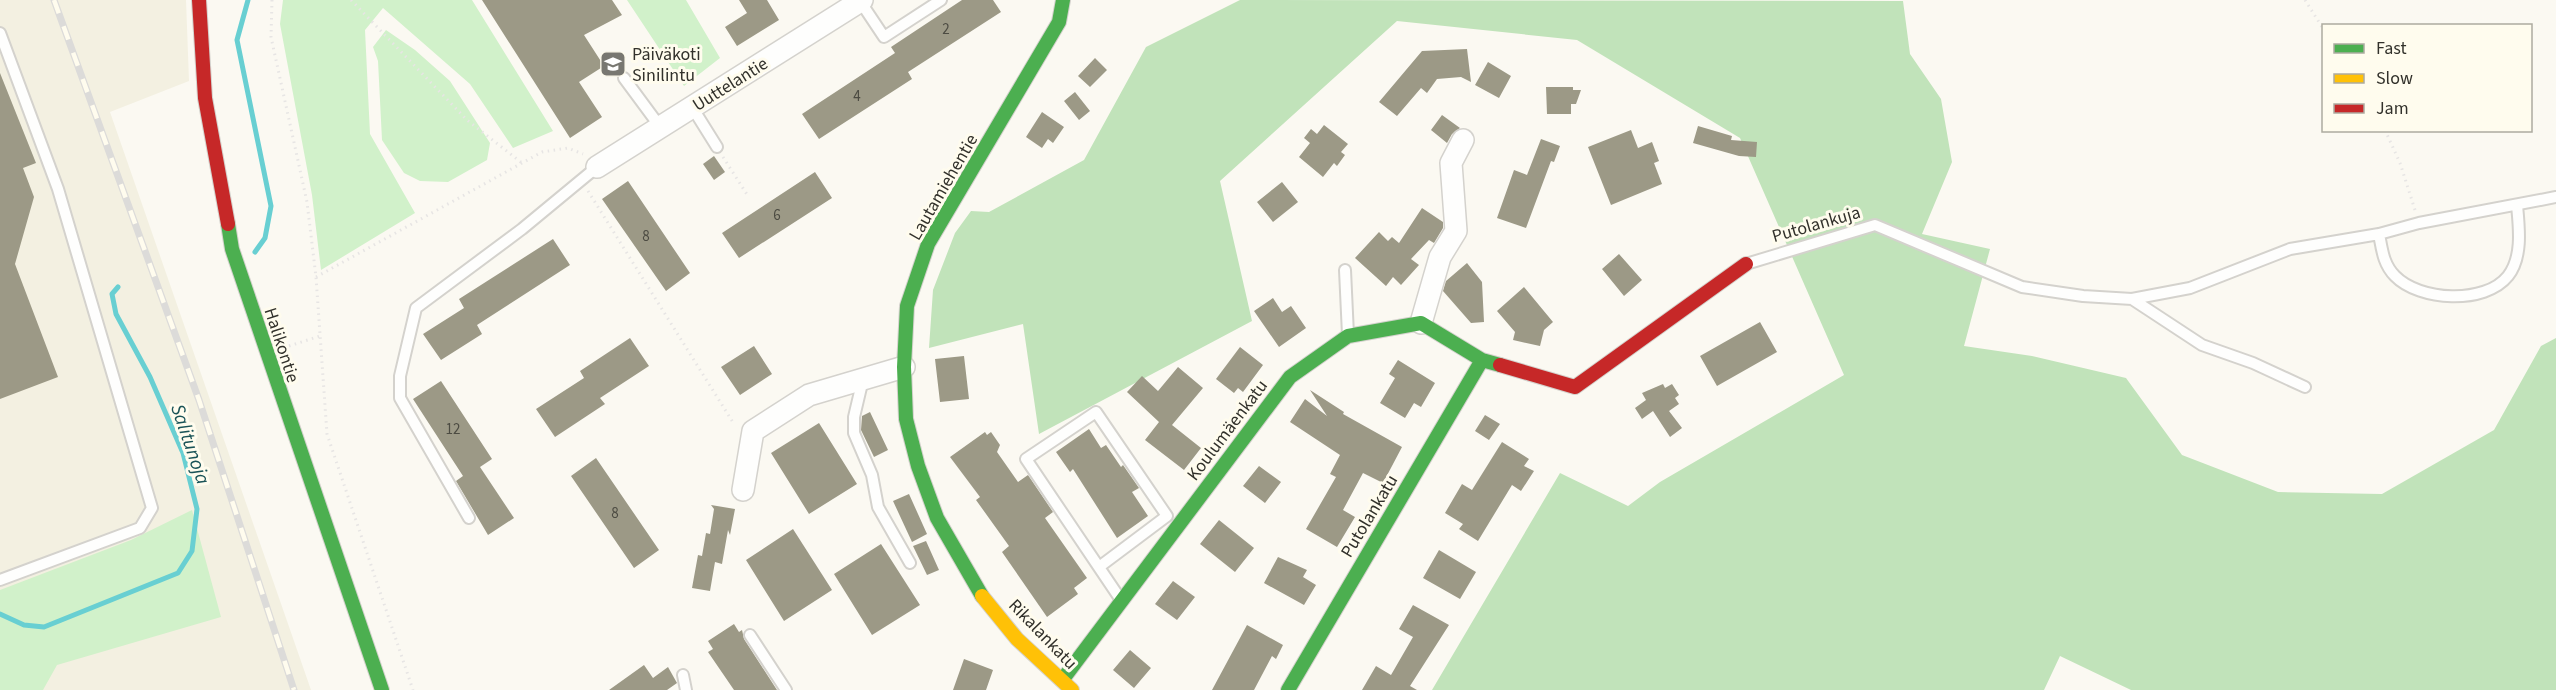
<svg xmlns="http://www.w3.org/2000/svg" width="2556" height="690" viewBox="0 0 2556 690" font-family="'Source Sans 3',sans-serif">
  <rect width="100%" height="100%" fill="#fbf9f2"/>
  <!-- built -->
  <path fill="#f3f0e1" d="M0,0H186L189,81L110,112L311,690H0Z"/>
  <!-- green -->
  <path fill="#d1f1ca" d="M283,0H472L553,131L513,148L470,84L383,8L365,30L370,134L415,213L321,270L312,195L280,24Z
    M627,0H686L720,58L684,86Z
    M386,30L415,50L450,81L490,143L487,160L448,182L420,181L404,173L382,140L378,61L373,47Z
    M192,510L221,617L57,665L43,690H0V590L131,540Z"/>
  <!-- forest -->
  <path fill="#c1e3ba" d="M1240,0L1903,1L1910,54L1941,99L1952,162L1922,234L1990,249L1964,346L2032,356L2126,378L2182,455L2278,492L2382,494L2494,430L2541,346L2556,338V690H2131L2060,656L2044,690H1432L1560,473L1628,506L1660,482L1844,375L1740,138L1577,40L1397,21L1220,181L1252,321L1039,434L1023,324L929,348L933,290L955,233L971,211L989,212L1084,160L1146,47Z"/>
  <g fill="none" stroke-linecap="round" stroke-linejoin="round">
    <!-- stream -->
    <path stroke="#68cfd2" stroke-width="5" d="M248,0L237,40L271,206L265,238L255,252
      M0,614L24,625L44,627L178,573L192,551L197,509L183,453L150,377L116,314L112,294L118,287"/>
  </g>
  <!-- building -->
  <path fill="#9c9986" d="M482,0H612L622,15L584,35L604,66L579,82L602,117L570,138Z
    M739,0H767L779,20L737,46L725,27L747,13Z
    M962,0H993L1001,12L908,72L912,79L819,139L802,114L895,53L891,47Z
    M1467,49L1471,82L1461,77L1437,79L1427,93L1421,88L1397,116L1379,102L1422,51Z
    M1095,58L1107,70L1090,87L1078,76Z
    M1488,62L1511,76L1499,98L1475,85Z
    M0,73L36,163L23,168L34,197L15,264L58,377L0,399Z
    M1546,87H1573V90H1581L1576,104H1571V114H1547Z
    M1075,92L1090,111L1079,120L1064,101Z
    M1042,112L1064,127L1053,143L1048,139L1042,148L1026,137Z
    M1442,115L1460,128L1452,134L1447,143L1431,130Z
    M1324,125L1348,144L1341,152L1345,155L1337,166L1334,163L1323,177L1299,157L1310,143L1304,138L1311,129L1317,134Z
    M1698,126L1732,136L1731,140L1757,142L1756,157L1739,156L1693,143Z
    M1631,130L1638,148L1652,142L1659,161L1654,163L1662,184L1611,205L1588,147Z
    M1541,139L1560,146L1554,162L1551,161L1526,228L1497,218L1514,170L1527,175Z
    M714,156L725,172L714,180L703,164Z
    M815,172L832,198L739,258L722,233Z
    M628,181L690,273L666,291L602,199Z
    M1282,182L1298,202L1273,222L1257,202Z
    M1422,208L1443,222V228L1434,243L1429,240L1411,259L1419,265L1401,285L1393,277L1386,286L1355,258L1379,232L1388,241L1392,237L1399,243Z
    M553,239L570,265L477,325L482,334L441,360L423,334L464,308L459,299Z
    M1619,254L1642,280L1624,296L1602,269Z
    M1467,263L1482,282L1484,322L1471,323L1443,291L1446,281Z
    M1524,287L1553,322L1544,330L1540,346L1513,340L1515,332L1497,311Z
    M1273,298L1282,312L1291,306L1306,328L1279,347L1254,311Z
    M1760,322L1777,352L1717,386L1700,356Z
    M630,338L649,366L600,398L605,404L555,437L536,409L584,378L580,371Z
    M754,346L772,374L740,395L721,367Z
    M1240,347L1263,365L1243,392L1238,388L1234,393L1216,379Z
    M964,356L969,399L940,402L935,359Z
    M1398,360L1435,383L1421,407L1414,403L1405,418L1380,403L1395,378L1389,374Z
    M1178,367L1203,388L1172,425L1201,448L1184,470L1145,440L1159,422L1127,392L1142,376L1158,391Z
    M441,381L492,459L480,467L514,518L488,535L456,481L463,476L413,399Z
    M1663,384L1665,388L1672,384L1679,395L1675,398L1679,404L1669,411L1682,428L1670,437L1653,411L1642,419L1635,408L1646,400L1642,393Z
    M1310,390L1344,412L1343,414L1402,447L1383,483L1363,473L1343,510L1355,517L1337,547L1306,529L1336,477L1330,474L1340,455L1290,422L1305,399L1327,416Z
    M870,412L888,450L874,457L861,430L862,416Z
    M1485,415L1500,424L1489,440L1475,431Z
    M819,423L857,484L809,514L771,453Z
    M1089,429L1101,448L1106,445L1121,467L1123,465L1139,488L1132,492L1148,516L1117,538L1073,469L1070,472L1056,452Z
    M985,432L987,435L991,432L1000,445L997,452L1018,482L1028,475L1053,512L1045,518L1087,578L1074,588L1078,594L1047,617L1002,552L1009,546L976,500L980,497L950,457Z
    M1502,442L1529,459L1524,466L1534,471L1521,491L1512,485L1478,541L1459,529L1463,524L1445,513L1462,484L1472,490Z
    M596,458L659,550L634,568L571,476Z
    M1259,466L1281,482L1265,503L1243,486Z
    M909,494L927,534L912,542L893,501Z
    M711,505L735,509L730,535L728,530L722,564L715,562L710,591L692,588L698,555L702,556L706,533L710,534L714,509Z
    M1219,520L1254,548L1235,572L1200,544Z
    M793,529L832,590L784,621L746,560Z
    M926,541L939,570L927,575L913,546Z
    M881,544L920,605L872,635L834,574Z
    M1439,550L1476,572L1460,599L1423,578Z
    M1278,557L1307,570L1303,577L1316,585L1304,605L1264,583Z
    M1173,581L1195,597L1177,620L1155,604Z
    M1413,605L1449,625L1410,686L1417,690H1362L1376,666L1391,675L1413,637L1399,629Z
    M734,624L739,632L742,630L744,639L777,690H734L708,652L713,649L708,641Z
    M1247,625L1283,645L1276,659L1272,656L1254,690H1212Z
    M1130,650L1151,668L1134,688L1113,670Z
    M964,659L993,670L986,690H953Z
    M644,665L653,678L668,667L677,683L667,690H609Z"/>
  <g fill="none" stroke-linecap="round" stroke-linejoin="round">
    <!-- lane casing -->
    <g stroke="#d4d2cd" stroke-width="14">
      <path id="lane" d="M860,1L884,37L941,0
        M0,33L58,189L152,508L140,528L0,580
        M624,78L661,128
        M692,107L717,147
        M2379,234C2382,249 2383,264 2395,276C2419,301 2485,305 2508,276C2523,257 2519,227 2517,205
        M1746,264L1875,225L2022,287L2083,296L2132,299L2190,288L2290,249L2379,234L2419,223L2556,197
        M1345,270L1348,335
        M2132,299L2202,345L2253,363L2305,387
        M863,379L854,417V433L872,475L878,507L910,563
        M469,518L400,398V376L416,308L522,229L597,167
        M1099,567L1167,516L1096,412L1026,459L1121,600
        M750,635L786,690
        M683,675L686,690"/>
    </g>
    <!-- street casing -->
    <g stroke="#d4d2cd" stroke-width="24">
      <path id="street" d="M597,167L862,0
        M1421,323L1440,257L1456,231L1451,163L1463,140
        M743,490L753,431L809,395L904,367"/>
    </g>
    <!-- fast casing -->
    <g stroke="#d4d2cd" stroke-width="16">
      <path id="fast" d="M228,224L232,249L382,690
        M982,596L937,518L918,466L906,419L904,367L907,306L928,244L1059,22L1063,0
        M1063,679L1290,377L1348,336L1421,323L1482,360L1500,365
        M1288,690L1482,360"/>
    </g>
    <!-- slow casing -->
    <g stroke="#d4d2cd" stroke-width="16">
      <path id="slow" d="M982,596L1017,639L1072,690"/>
    </g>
    <!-- jam casing -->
    <g stroke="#d4d2cd" stroke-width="16">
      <path id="jam" d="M199,0L205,98L228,224
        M1500,365L1575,387L1746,264"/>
    </g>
    <!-- path -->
    <path stroke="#e7e5e4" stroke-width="3" stroke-dasharray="1.5 4.5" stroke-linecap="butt" d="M272,0L271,37L307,202L316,277L327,434L413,690
      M351,0L467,120L522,163
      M2305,0L2324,30
      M2385,130L2400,163L2415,210
      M723,157L748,196
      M588,191L734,424
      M316,277L542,152L568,148L583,154
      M289,346L320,336"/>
    <!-- lane -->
    <use href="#lane" stroke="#fefefd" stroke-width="10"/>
    <!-- street -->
    <use href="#street" stroke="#fefefd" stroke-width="21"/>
    <!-- fast -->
    <use href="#fast" stroke="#4caf50" stroke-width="14"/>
    <!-- slow -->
    <use href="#slow" stroke="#ffc107" stroke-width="14"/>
    <!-- jam -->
    <use href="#jam" stroke="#c62828" stroke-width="14"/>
    <!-- rail casing -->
    <g stroke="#dcdbd9" stroke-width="7">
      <path id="rail" d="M54,0L199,400L294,690"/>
    </g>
    <!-- rail -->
    <use href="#rail" stroke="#fffcee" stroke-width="4.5" stroke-dasharray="14" stroke-linecap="butt"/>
  </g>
  <!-- icons -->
  <defs>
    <g id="school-square" transform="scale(1.35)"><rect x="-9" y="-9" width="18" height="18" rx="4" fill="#787771" stroke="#fffcee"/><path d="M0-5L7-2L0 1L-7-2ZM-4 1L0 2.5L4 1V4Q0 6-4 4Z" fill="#fff"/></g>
  </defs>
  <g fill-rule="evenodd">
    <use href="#school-square" x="613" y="64"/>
  </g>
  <g text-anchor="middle" stroke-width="6" stroke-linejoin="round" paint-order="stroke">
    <!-- number labels -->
    <g font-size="15" fill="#4c4b42">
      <text x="946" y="34">2</text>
      <text x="857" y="101">4</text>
      <text x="777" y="220">6</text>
      <text x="646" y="241">8</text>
      <text x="453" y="434">12</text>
      <text x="615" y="518">8</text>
    </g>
    <!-- poi labels -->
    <g font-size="18" fill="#32312b" stroke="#fffcee" text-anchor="start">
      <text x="632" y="60">Päiväkoti<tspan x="632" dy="21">Sinilintu</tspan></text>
    </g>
    <!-- street labels -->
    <g font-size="18" fill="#32312b" stroke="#fffcee">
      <text transform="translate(730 84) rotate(-32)" y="6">Uuttelantie</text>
      <text transform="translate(943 187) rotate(-60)" y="6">Lautamiehentie</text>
      <text transform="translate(1816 224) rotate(-16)" y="6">Putolankuja</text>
      <text transform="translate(282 345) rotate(72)" y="6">Halikontie</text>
      <text transform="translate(1227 430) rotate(-53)" y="6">Koulumäenkatu</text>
      <text transform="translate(1369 516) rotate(-59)" y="6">Putolankatu</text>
      <text transform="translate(1043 634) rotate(46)" y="6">Rikalankatu</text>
    </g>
    <!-- water labels -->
    <g font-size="20" font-style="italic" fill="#1a5357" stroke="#fffcee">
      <text transform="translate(191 444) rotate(71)" y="7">Salitunoja</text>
    </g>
  </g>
  <!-- legend -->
  <rect x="2322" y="24" width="210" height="108" fill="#fffcee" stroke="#adaba0" stroke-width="1.5"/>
  <rect x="2334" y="44" width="30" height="9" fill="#4caf50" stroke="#adaba0" stroke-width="1.5"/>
  <text x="2376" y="54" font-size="18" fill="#32312b">Fast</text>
  <rect x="2334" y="74" width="30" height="9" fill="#ffc107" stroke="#adaba0" stroke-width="1.5"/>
  <text x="2376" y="84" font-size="18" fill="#32312b">Slow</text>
  <rect x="2334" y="104" width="30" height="9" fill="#c62828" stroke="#adaba0" stroke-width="1.5"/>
  <text x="2376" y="114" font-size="18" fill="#32312b">Jam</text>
</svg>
